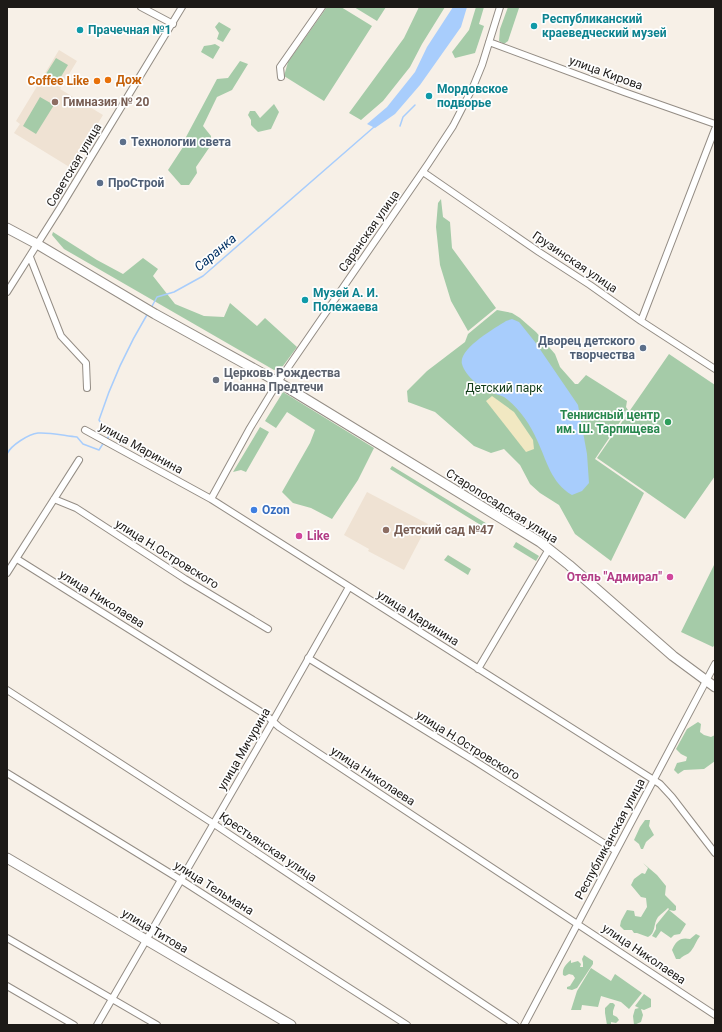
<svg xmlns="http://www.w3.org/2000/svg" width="722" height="1032" viewBox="0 0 722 1032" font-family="Roboto,sans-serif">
  <rect width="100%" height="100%" fill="#f7f0e7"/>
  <!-- built -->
  <path fill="#efe2d3" d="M59,50L77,61L60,89L103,115L71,168L14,133L20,124L16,121Z
    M367,492L428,524L404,570L368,551L369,549L344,535Z"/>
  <!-- green -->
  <path fill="#a5cba8" d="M327,7H341L372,26L324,101L284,76L288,62Z
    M354,7H386L377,21Z
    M419,7H445L422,44L410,67L383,101L361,120L349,113L404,38Z
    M476,7H484L479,24L484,26L475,53L455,58L452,52L469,30Z
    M508,7H519V8L508,41L504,44L499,41L500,29Z
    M219,22L231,29L223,42L217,39L219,33L215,27Z
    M215,44L220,47L213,59L201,52L204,46L211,45Z
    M56,58L68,65L56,85L44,77Z
    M240,61L248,64L232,90L217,97L203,126L211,136V145L196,167L197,173L189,185H181L168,170L185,144L186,137L217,79L228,78Z
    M40,97L54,105L36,134L23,126Z
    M274,104L279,112L271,129L258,132L251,125V120L248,115L250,111H255L260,118Z
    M441,199L443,217L450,222L452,248L496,308L468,331L451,301L440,265L436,227L438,203Z
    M53,232L97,260L123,274L143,258L158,269L153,276L175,304L204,316L224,317L230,303L257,326L265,318L297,347L283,366L274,370L64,249L52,235Z
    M497,310L512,313L520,318L536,332L555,354L560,367L575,384H578L586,375L627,401L626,407L628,410L595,459L644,493L611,561L575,534L559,505L540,493L530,484L520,465L504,449L491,453L474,446L435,412L408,402L407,391L427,371L465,342L468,334Z
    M669,354L715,385V476L685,519L597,458Z
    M283,392L374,448L358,480L332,519L311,508L293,503L282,492L310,443L315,430L287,412L276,428L265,421Z
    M260,427L269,432L246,472L241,470L233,472Z
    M392,466L489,525L487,529L390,469Z
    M516,542L539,556L536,561L513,547Z
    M448,555L471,569L468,575L444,560Z
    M715,563V644L713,647L681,632Z
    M698,722L701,724L700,732L704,735L711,737L715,735V761L704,769L684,770L678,774L674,770L677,763L686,761L687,757L681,754L676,749L687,729Z
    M645,820H650L649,826L654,835L646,842L643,849H641L639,844L634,840L640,827Z
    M643,863L657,875L666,886L665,895L676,906V910L674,911L669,910L686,924L680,934L674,935L671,938L661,931L656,938L652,936L656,929V925L669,909L668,908C665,911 661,914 658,917C653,924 656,933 648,937L637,933H634L632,930H624L620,926L621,921L627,910L634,911L635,916L641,917L647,907L646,898L641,897L631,885L634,879L642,873L645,874L648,868Z
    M696,934L700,936C696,941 695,946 691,951C688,955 683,955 680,959H676L672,950C676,941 680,937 690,939Z
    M584,955L593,961V964L577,988L572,990L567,989V987L570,986L575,978L573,975L569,974L565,976L563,975C562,968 566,964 571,960V963L578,961L581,964L580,967H583V963L582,959Z
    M591,968L611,981L615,974L642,993L629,1009L621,1002L601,996L598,1007L582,1005L581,1010H571L577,991Z
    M644,994L651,999V1007L644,1010L641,1009L643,1015L641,1022L634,1025L633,1016L635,1009L639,1008L635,1006Z
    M610,1003H613L615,1005L613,1011V1015L617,1017L619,1020L616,1023L611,1022V1025H607L605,1013V1008Z"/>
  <!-- sand -->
  <path fill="#f1e8c2" d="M492,396L514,412L533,440L534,449L526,452L486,401Z"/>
  <!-- water -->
  <path fill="#a8cdfc" d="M453,7H467L461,27L420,85L395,114L375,128L367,124L387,107L415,72L427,47Z
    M512,319L519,322L535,342L578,405L587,454L589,483L582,491L572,495C551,483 547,461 537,440C530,424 518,407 504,397C500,395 496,394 492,393C482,389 465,376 462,364C458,349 495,328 506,321Z"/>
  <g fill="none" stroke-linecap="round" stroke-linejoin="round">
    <!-- stream -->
    <path stroke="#a8cdfc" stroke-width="1.5" d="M400,126L403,117L415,105
      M151,308L157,297L174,292L203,276L374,127
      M107,439L109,436L99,420C111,383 128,346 148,313
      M7,454C11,445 29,434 38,433C49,432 66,436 77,437L83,444L99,450L104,442"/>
    <!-- street casing -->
    <g stroke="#948d85" stroke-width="8">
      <path id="street" d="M141,7L173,24
        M489,42L624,92L715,124
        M281,77L280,67L322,7
        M423,172L539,252L590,285L641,321L715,369
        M30,257L61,336L86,363L87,388
        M7,292L60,208L182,7
        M641,321L715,129
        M85,430L211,499L660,784L672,797L715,853
        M54,499L76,508L185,579L268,629
        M211,499L250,428L278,382L428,164L453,126L473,87L482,65L500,7
        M17,559L266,715L279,727L715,1015
        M7,573L79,460
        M308,658L475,761L616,851
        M478,669L549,549
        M7,690L214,824L515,1025
        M7,773L181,880L407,1025
        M7,938L157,1025
        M7,986L74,1025
        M97,1025L273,721L349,587
        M524,1025L715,664"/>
    </g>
    <!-- secondary casing -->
    <g stroke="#948d85" stroke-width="11">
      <path id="secondary" d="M7,228L37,244L155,314L278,382L540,542L569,565L673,656L715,687
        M7,858L291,1025"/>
    </g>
    <!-- street -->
    <use href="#street" stroke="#fff" stroke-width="6"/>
    <!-- secondary -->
    <use href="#secondary" stroke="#fff" stroke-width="9"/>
  </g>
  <!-- markers -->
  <g fill="#0f9aa8" stroke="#fefefe" stroke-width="1.5">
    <circle cx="534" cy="26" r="4"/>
    <circle cx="80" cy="30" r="4"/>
    <circle cx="429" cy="96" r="4"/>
    <circle cx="305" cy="300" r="4"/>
  </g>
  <g fill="#e8710a" stroke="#fefefe" stroke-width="1.5">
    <circle cx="108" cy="80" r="4"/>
    <circle cx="97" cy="81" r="4"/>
  </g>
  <g fill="#8d6e63" stroke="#fefefe" stroke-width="1.5">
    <circle cx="55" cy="102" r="4"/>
    <circle cx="386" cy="530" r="4"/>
  </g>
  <g fill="#5c6f8a" stroke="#fefefe" stroke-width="1.5">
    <circle cx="123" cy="142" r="4"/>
    <circle cx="100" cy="183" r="4"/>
    <circle cx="643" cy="348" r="4"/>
  </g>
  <circle fill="#6b7280" stroke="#fefefe" stroke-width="1.5" cx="216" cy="380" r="4"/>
  <circle fill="#2e9e5b" stroke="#fefefe" stroke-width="1.5" cx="668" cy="422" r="4"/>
  <circle fill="#3f7fe0" stroke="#fefefe" stroke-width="1.5" cx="254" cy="510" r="4"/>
  <g fill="#d1479c" stroke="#fefefe" stroke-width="1.5">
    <circle cx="299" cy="536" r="4"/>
    <circle cx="670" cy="577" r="4"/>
  </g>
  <g text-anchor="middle" stroke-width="3.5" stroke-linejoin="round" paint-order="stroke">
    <!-- culture labels -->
    <g font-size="12" font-weight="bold" fill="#0d838f" stroke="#fefefe" text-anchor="start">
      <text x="542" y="23">Республиканский<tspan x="542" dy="14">краеведческий музей</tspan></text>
      <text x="88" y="34">Прачечная №1</text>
      <text x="437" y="93">Мордовское<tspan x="437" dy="14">подворье</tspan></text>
      <text x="313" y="297">Музей А. И.<tspan x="313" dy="14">Полежаева</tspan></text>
    </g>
    <!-- street labels -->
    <g font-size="12" fill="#1d1a17" stroke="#fefefe">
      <text transform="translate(606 73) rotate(20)" y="4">улица Кирова</text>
      <text transform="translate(74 165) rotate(-59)" y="4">Советская улица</text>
      <text transform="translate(369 231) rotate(-55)" y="4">Саранская улица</text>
      <text transform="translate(575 262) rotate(34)" y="4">Грузинская улица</text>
      <text transform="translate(141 448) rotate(29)" y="4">улица Маринина</text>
      <text transform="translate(502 506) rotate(32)" y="4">Старопосадская улица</text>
      <text transform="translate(167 554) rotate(32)" y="4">улица Н.Островского</text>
      <text transform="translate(102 599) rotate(32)" y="4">улица Николаева</text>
      <text transform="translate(418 618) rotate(32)" y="4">улица Маринина</text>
      <text transform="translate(468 745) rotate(32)" y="4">улица Н.Островского</text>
      <text transform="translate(244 749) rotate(-60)" y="4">улица Мичурина</text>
      <text transform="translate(373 776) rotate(33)" y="4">улица Николаева</text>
      <text transform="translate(610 839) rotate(-62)" y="4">Республиканская улица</text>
      <text transform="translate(268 847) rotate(34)" y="4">Крестьянская улица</text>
      <text transform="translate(214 888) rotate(32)" y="4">улица Тельмана</text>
      <text transform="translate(155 931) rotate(31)" y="4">улица Титова</text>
      <text transform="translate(644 954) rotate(34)" y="4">улица Николаева</text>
    </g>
    <!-- food labels -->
    <g font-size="12" font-weight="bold" fill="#c56008" stroke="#fefefe" text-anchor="start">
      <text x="116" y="84">Дож</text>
      <text x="89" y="85" text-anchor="end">Coffee Like</text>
    </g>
    <!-- education labels -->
    <g font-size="12" font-weight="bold" fill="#785e54" stroke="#fefefe" text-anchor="start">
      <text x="63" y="106">Гимназия № 20</text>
      <text x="394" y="534">Детский сад №47</text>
    </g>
    <!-- service labels -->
    <g font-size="12" font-weight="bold" fill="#4e5e75" stroke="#fefefe" text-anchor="start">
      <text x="131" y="146">Технологии света</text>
      <text x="108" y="187">ПроСтрой</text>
      <text x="635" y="345" text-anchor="end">Дворец детского<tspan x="635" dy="14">творчества</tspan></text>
    </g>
    <!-- worship labels -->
    <g font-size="12" font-weight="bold" fill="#5b616d" stroke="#fefefe" text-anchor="start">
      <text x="224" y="377">Церковь Рождества<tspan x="224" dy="14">Иоанна Предтечи</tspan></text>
    </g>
    <!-- park labels -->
    <g font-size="12" fill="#123d1a" stroke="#fefefe">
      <text x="504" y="392">Детский парк</text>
    </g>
    <!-- leisure labels -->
    <g font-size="12" font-weight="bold" fill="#27864d" stroke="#fefefe" text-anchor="end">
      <text x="660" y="419">Теннисный центр<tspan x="660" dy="14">им. Ш. Тарпищева</tspan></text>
    </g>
    <!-- shop labels -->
    <g font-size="12" font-weight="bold" fill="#366cbe" stroke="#fefefe" text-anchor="start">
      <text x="262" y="514">Ozon</text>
    </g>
    <!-- hotel labels -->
    <g font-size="12" font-weight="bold" fill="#b23c85" stroke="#fefefe" text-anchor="start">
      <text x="307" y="540">Like</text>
      <text x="662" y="581" text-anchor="end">Отель "Адмирал"</text>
    </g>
    <!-- water labels -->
    <g font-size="13" font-style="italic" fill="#003063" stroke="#fefefe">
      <text transform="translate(215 252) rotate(-40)" y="5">Саранка</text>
    </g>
  </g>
  <!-- border -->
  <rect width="722" height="1032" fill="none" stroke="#1d1a17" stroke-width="16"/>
</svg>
